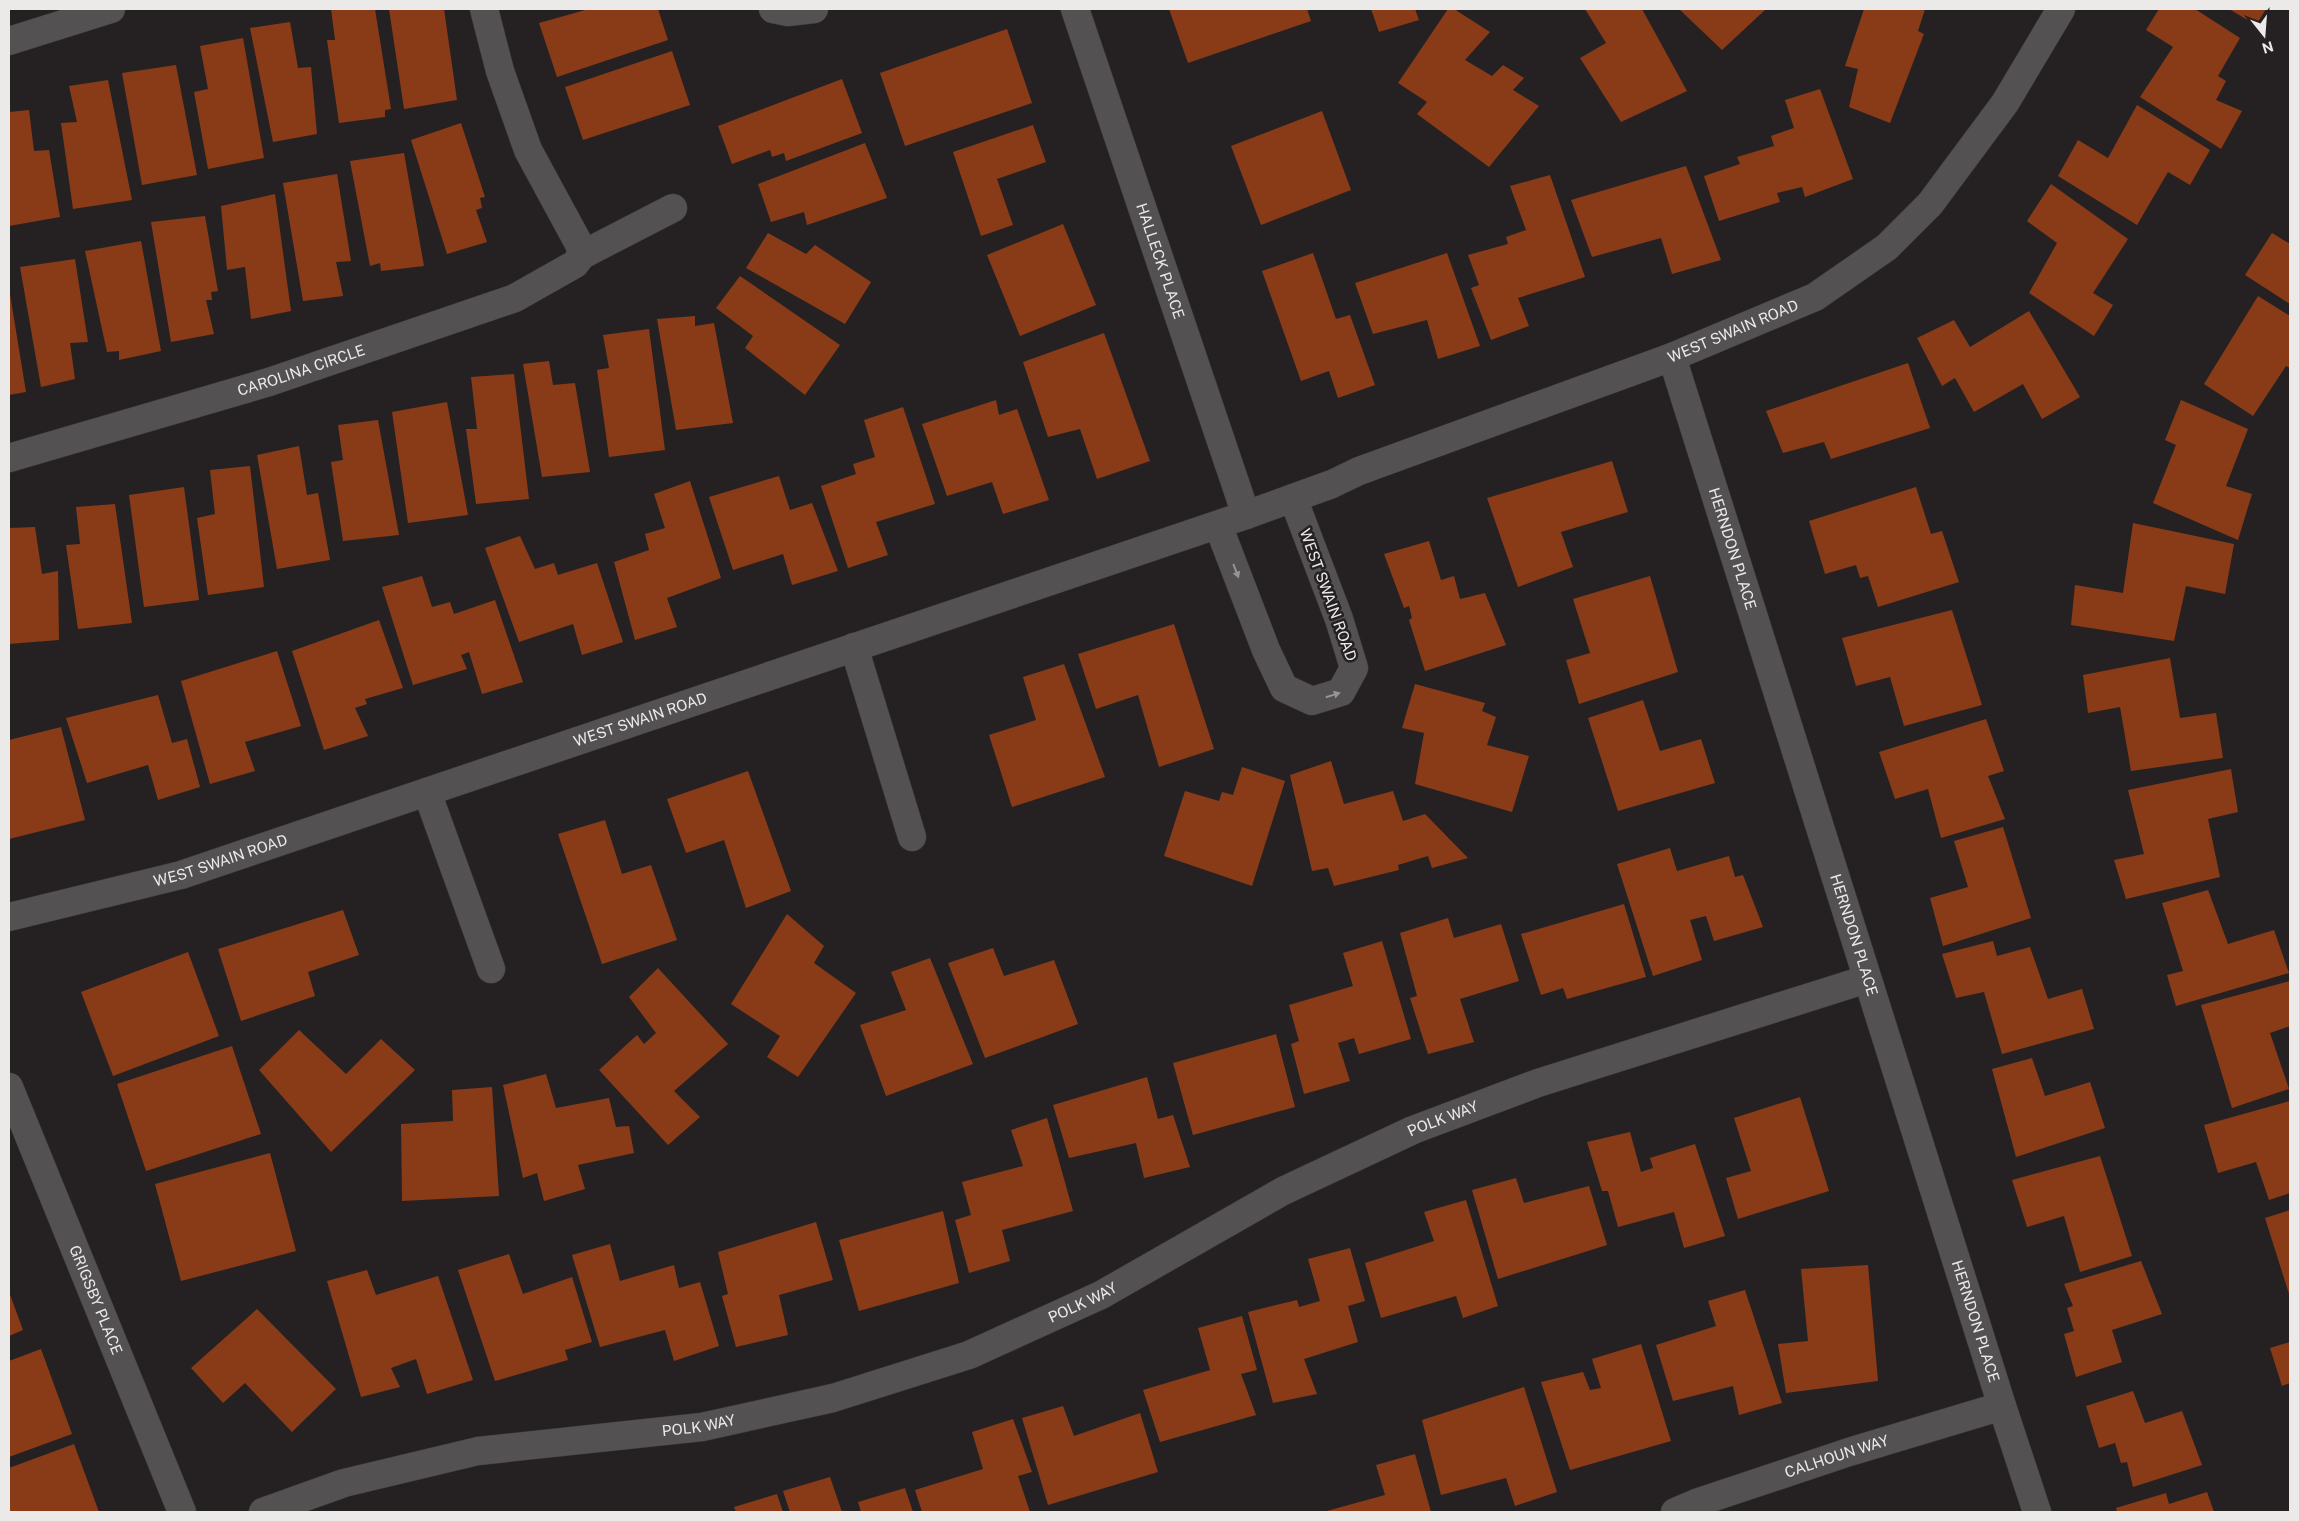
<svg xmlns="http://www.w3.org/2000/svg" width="2299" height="1521" viewBox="0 0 2299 1521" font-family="'Public Sans',sans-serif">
  <rect width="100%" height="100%" fill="#252122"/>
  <!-- building -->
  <path fill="#893b18" d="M331,9H375L391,109L385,110V117L339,123L327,40H335Z
    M389,9H444L457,100L404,109Z
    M589,9H658L668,40L557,77L539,23Z
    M1169,9H1307L1311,21L1188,63Z
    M1371,9H1415L1419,20L1379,32Z
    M1448,9H1454L1490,32L1465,60L1492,76L1503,65L1524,78L1513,90L1539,106L1489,167L1417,114L1427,102L1398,83Z
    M1585,9H1642L1687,91L1621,122L1580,58L1606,43Z
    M1679,9H1766L1722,50Z
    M1864,9H1925L1918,31L1924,34L1890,123L1849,107L1858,69L1845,66Z
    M2159,9H2195L2240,38L2218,76L2226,81L2216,100L2242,111L2221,149L2140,97L2173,47L2146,30Z
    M2229,9H2266L2256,25Z
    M290,22L298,68L311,67L317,134L273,142L250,28Z
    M1007,29L1032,103L905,146L880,73Z
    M243,38L264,158L208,169L194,92L208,89L200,46Z
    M672,51L690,105L583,140L565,87Z
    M176,65L197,175L142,185L122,73Z
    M842,79L862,133L786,161L784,153L772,157L770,150L732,164L718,126Z
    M108,80L132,200L73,209L61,123L77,122L69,86Z
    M1820,89L1853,179L1805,197L1802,187L1777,193L1780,202L1719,221L1704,176L1740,164L1737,157L1774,146L1771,136L1794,128L1785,100Z
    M2137,105L2210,150L2190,185L2168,172L2137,225L2058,176L2078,140L2108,158Z
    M29,110L34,151L49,150L60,217L9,226V112Z
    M1322,111L1351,190L1261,225L1231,146Z
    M461,123L485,197L480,198L482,208L476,210L487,242L447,254L411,140Z
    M1033,125L1046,162L997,179L1013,225L981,236L953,152Z
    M865,143L887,198L807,225L804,212L771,222L758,184Z
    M404,153L424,266L381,271L380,263L370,266L350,161Z
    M1686,166L1721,260L1672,274L1661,238L1592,257L1571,200Z
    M337,174L351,261L336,262L343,296L303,301L283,183Z
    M1550,175L1585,277L1518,298L1529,326L1491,340L1471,288L1479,285L1468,255L1508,244L1506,237L1526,230L1510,186Z
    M2051,184L2128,239L2093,293L2113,305L2094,336L2029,293L2057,243L2027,221Z
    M275,194L291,311L251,319L245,267L227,270L221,206Z
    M205,216L218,291L211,292L212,300H206L214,334L171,342L151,222Z
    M1063,224L1096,305L1020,336L987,255Z
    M768,233L806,254L815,245L871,282L845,324L746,268Z
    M2272,233L2290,244V304L2245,275Z
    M141,241L161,351L119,360V351L107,352L85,251Z
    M1313,253L1336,319L1350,315L1375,385L1338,398L1329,371L1301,381L1262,271Z
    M1447,253L1480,346L1438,359L1427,320L1373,334L1355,283Z
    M75,259L88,342L70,343L75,379L41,387L20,267Z
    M740,276L840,345L805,395L745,348L753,336L716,308Z
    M9,288L26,392L9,395Z
    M2258,296L2290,316V368L2286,366L2253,416L2204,384Z
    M2029,311L2080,397L2042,419L2023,384L1974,412L1955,378L1942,386L1917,338L1954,320L1970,347Z
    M695,316V326L714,323L733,423L676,430L657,319Z
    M649,329L665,450L609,457L597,370L609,368L603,335Z
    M1104,333L1150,461L1097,479L1080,429L1048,437L1023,362Z
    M549,361L553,385L575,383L590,472L542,477L523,364Z
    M1908,363L1930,428L1831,459L1824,442L1783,453L1766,411Z
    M514,374L529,499L476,504L466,429H477L471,377Z
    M996,400L999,415L1017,409L1049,500L1003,514L992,482L947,496L922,424Z
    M2181,400L2248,429L2226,486L2252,494L2238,540L2153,503L2176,445L2165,440Z
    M447,402L468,515L408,523L392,412Z
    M903,407L935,504L876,522L888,555L848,568L821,486L856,474L853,464L875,457L864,420Z
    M378,420L399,535L343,541L331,462L343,460L338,425Z
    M299,446L307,495L318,493L330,560L277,569L257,455Z
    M1612,461L1628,512L1561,532L1573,567L1518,587L1487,498Z
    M250,466L264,587L208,595L197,518L215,514L210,470Z
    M779,476L790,510L812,503L838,571L792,585L783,554L733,570L709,497Z
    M690,481L721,578L667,598L677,627L635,640L614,562L649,550L645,534L665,528L654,494Z
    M184,487L199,600L144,607L129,495Z
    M1916,487L1931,534L1942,531L1959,582L1878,607L1868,576L1860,578L1856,565L1825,574L1809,521Z
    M115,504L132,623L78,629L66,545L80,544L76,507Z
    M2133,523L2234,544L2225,594L2186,586L2174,641L2071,625L2075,585L2123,593Z
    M35,527L42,574L58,571L59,640L9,644V528Z
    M520,536L535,569L554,563L558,575L597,563L623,642L582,655L573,624L519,642L485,548Z
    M1429,541L1441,580L1454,576L1460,599L1485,593L1506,645L1425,671L1409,620L1412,618L1409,606L1404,608L1384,554Z
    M422,576L432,607L450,602L454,614L495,600L523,682L482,694L469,652L461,655L467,669L413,685L382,587Z
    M1650,576L1678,672L1579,704L1566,660L1590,653L1573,599Z
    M1952,610L1982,705L1904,726L1890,677L1856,686L1842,638Z
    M379,620L403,688L365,699L367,704L355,708L368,736L324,750L292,651Z
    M1174,624L1214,749L1159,767L1138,695L1096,709L1078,654Z
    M277,651L301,726L245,742L255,771L210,784L181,681Z
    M2170,658L2180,718L2216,713L2223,758L2131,771L2120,707L2088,713L2083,675Z
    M1064,664L1105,777L1012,807L989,735L1036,720L1023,677Z
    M1415,684L1485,703L1482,711L1496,717L1487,745L1529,756L1512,812L1415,784L1424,733L1402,728Z
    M158,695L172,743L187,739L200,787L158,800L148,765L87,783L66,718Z
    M1643,700L1660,751L1701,739L1715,783L1618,811L1588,718Z
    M1986,719L2004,771L1988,776L2005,819L1941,838L1928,789L1895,799L1879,752Z
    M61,727L85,820L9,839V740Z
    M1331,761L1344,804L1393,791L1403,821L1425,814L1468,858L1432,868L1428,856L1398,865L1399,870L1334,886L1328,868L1312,871L1290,775Z
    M1242,767L1285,781L1252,886L1164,856L1185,791L1219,801L1222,792L1233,795Z
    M2231,769L2238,812L2208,819L2220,877L2126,899L2114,860L2144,854L2128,790Z
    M748,771L791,891L746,908L724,840L686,853L667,799Z
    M605,820L622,874L651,865L677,940L602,964L558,834Z
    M2003,827L2031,918L1943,946L1930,898L1968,887L1954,841Z
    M1670,848L1677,871L1729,856L1735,877L1743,875L1763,927L1714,941L1706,916L1690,920L1702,960L1653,976L1617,864Z
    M2208,890L2228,944L2274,930L2289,973L2176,1006L2167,975L2183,971L2162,903Z
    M1624,904L1646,977L1567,999L1563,988L1541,995L1521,934Z
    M343,910L359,955L308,972L315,996L241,1021L218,949Z
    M787,914L824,946L814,963L856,993L798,1077L767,1057L780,1036L731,1004Z
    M1448,918L1454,938L1501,924L1519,981L1460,999L1474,1042L1428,1054L1410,998L1417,996L1400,933Z
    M1382,941L1411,1039L1359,1054L1354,1038L1338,1043L1350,1081L1304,1094L1291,1044L1299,1041L1289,1005L1353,986L1343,953Z
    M1993,941L1997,956L2030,947L2048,999L2082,989L2094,1029L2002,1054L1984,992L1956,998L1942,954Z
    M993,948L1004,976L1054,960L1078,1024L985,1058L948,963Z
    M188,952L219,1036L113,1076L81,992Z
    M930,958L973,1064L886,1096L860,1025L906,1010L891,972Z
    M658,968L728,1044L674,1091L700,1117L668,1145L599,1070L637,1035L644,1044L656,1033L629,997Z
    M2290,981V1026L2270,1033L2289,1089L2232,1108L2201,1005Z
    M299,1030L346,1074L381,1039L415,1070L331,1152L259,1070Z
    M1276,1034L1295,1107L1193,1135L1173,1063Z
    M232,1046L261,1134L146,1171L117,1084Z
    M2032,1058L2045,1096L2090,1082L2105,1128L2016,1157L1992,1069Z
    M546,1074L556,1108L609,1098L616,1127L629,1126L634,1153L578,1165L585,1189L544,1201L537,1173L523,1178L503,1085Z
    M1147,1077L1158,1119L1173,1115L1190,1167L1144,1178L1136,1143L1069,1158L1053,1105Z
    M492,1087L499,1196L402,1201L401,1124L453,1121L452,1090Z
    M1800,1097L1829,1191L1738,1219L1726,1178L1751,1171L1734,1118Z
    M2290,1101V1193L2269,1200L2256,1162L2218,1173L2204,1125Z
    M1047,1118L1073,1211L1002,1230L1010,1261L969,1273L955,1220L971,1215L962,1182L1023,1166L1011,1130Z
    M1630,1132L1641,1172L1653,1168L1650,1158L1695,1144L1725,1236L1684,1248L1674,1212L1618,1227L1608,1191H1602L1587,1142Z
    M270,1153L296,1251L181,1281L155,1184Z
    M2100,1156L2132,1256L2080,1272L2064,1216L2027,1227L2012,1180Z
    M1516,1178L1524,1203L1589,1186L1607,1245L1498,1279L1472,1190Z
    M1466,1200L1498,1306L1463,1318L1456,1296L1381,1318L1365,1263L1434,1241L1424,1212Z
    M2290,1210V1297L2265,1218Z
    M943,1211L959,1283L859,1311L839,1240Z
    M816,1222L833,1280L779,1295L788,1335L736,1347L722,1296L728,1294L718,1252Z
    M610,1244L620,1281L674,1265L679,1288L700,1282L719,1346L674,1361L665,1330L600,1347L572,1255Z
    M1350,1248L1365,1301L1348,1306L1358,1342L1304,1359L1317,1394L1273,1403L1248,1312L1297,1300L1299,1307L1320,1301L1308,1259Z
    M509,1254L523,1294L572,1277L592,1342L565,1350L568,1360L495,1381L458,1270Z
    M2141,1261L2162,1314L2112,1330L2122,1362L2076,1377L2064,1334L2074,1331L2067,1308L2073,1306L2064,1284Z
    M1868,1265L1878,1381L1786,1393L1778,1344L1808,1341L1801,1269Z
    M367,1270L376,1295L438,1276L473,1380L427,1394L416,1359L391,1368L400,1387L361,1397L327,1281Z
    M1745,1290L1782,1403L1739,1415L1733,1386L1673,1401L1656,1345L1716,1326L1708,1301Z
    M9,1292L23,1330L9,1336Z
    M257,1309L336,1389L292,1432L245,1383L223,1403L191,1368Z
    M1242,1316L1257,1370L1241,1374L1256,1415L1160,1442L1143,1390L1210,1370L1198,1328Z
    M2290,1342V1383L2282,1386L2270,1348Z
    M1641,1344L1671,1441L1570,1470L1541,1382L1583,1372L1590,1390L1601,1388L1592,1359Z
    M41,1349L72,1434L9,1457V1361Z
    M1524,1387L1557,1492L1515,1506L1506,1478L1441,1495L1422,1420Z
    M2133,1391L2145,1423L2182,1411L2202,1465L2133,1487L2127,1462L2121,1463L2115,1443L2099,1448L2086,1406Z
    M1063,1406L1074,1436L1140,1413L1158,1472L1048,1505L1022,1418Z
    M1013,1419L1032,1472L1018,1476L1030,1512H922L915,1490L983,1469L972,1432Z
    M74,1444L99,1512H9V1468Z
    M1415,1454L1431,1512H1323L1385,1495L1376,1465Z
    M830,1477L842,1512H790L783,1491Z
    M905,1488L913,1512H861L858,1502Z
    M2207,1492L2214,1512H2117L2116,1508L2166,1493L2169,1504Z
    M777,1494L783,1512H736L734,1507Z"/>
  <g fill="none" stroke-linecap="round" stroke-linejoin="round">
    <!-- minor casing -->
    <g stroke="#413d3e" stroke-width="29">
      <g id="minor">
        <path d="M484,9L500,71L528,150L579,244L582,255"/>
        <path d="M773,9L788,12L814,9"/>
        <path id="s1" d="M1075,9L1246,515"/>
        <path d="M9,41L111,9"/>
        <path id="s2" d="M1672,357L2002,1406L2037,1512"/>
        <path id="s3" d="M9,458L269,382L515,298L575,264L582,255L673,208"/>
        <path d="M1218,525L1266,650L1284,688L1312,701L1341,692L1354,668L1339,619L1293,498"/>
        <path d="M854,647L912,837"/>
        <path d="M427,792L491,969"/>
        <path id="s4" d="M9,917L181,875L1249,514L1332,484L1359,471L1672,357L1815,297L1887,247L1930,204L2005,103L2061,9"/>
        <path id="s5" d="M9,1087L182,1512"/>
        <path id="s6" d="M263,1512L344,1483L478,1451L702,1427L833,1398L969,1355L1101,1295L1283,1191L1413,1130L1538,1083L1867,979"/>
        <path id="s7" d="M1675,1512L1696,1503L1849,1452L2002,1406"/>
      </g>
    </g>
    <!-- minor -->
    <use href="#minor" stroke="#535152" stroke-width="28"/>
  </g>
  <!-- one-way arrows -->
  <defs><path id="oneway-solid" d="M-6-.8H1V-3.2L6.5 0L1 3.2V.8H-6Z" transform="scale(1.25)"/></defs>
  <g fill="#989596">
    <use href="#oneway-solid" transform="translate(1236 571) rotate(69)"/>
    <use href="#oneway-solid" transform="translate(1333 695) rotate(-17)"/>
  </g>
  <g text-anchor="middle" stroke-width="5" stroke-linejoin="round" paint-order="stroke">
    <!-- street labels -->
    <g font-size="15" fill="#ece9e9" stroke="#252122">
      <text dy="5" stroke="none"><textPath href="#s1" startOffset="266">HALLECK PLACE</textPath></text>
      <text dy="5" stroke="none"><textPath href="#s4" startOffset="1822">WEST SWAIN ROAD</textPath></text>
      <text dy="5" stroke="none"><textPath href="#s3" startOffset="305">CAROLINA CIRCLE</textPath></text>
      <text dy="5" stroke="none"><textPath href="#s2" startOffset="201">HERNDON PLACE</textPath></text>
      <text transform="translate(1328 595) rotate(70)" y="5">WEST SWAIN ROAD</text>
      <text dy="5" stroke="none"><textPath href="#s4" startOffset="662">WEST SWAIN ROAD</textPath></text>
      <text dy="5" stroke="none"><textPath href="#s4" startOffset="219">WEST SWAIN ROAD</textPath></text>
      <text dy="5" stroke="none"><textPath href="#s2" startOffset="606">HERNDON PLACE</textPath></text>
      <text dy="5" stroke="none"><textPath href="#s6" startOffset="1256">POLK WAY</textPath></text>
      <text dy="5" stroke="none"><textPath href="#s5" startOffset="230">GRIGSBY PLACE</textPath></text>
      <text dy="5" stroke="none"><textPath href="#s6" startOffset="851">POLK WAY</textPath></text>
      <text dy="5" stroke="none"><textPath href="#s2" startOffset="1011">HERNDON PLACE</textPath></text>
      <text dy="5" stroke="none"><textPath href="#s6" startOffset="446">POLK WAY</textPath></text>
      <text dy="5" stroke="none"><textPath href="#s7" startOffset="171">CALHOUN WAY</textPath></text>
    </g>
  </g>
  <!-- border -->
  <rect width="2299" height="1521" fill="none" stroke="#ece9e9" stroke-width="20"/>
  <!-- north arrow -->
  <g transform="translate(2264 35) rotate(163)" stroke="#252122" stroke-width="4" paint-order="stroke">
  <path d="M0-4L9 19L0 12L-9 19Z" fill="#ece9e9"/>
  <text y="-8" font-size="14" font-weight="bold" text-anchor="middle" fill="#ece9e9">N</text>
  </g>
</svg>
